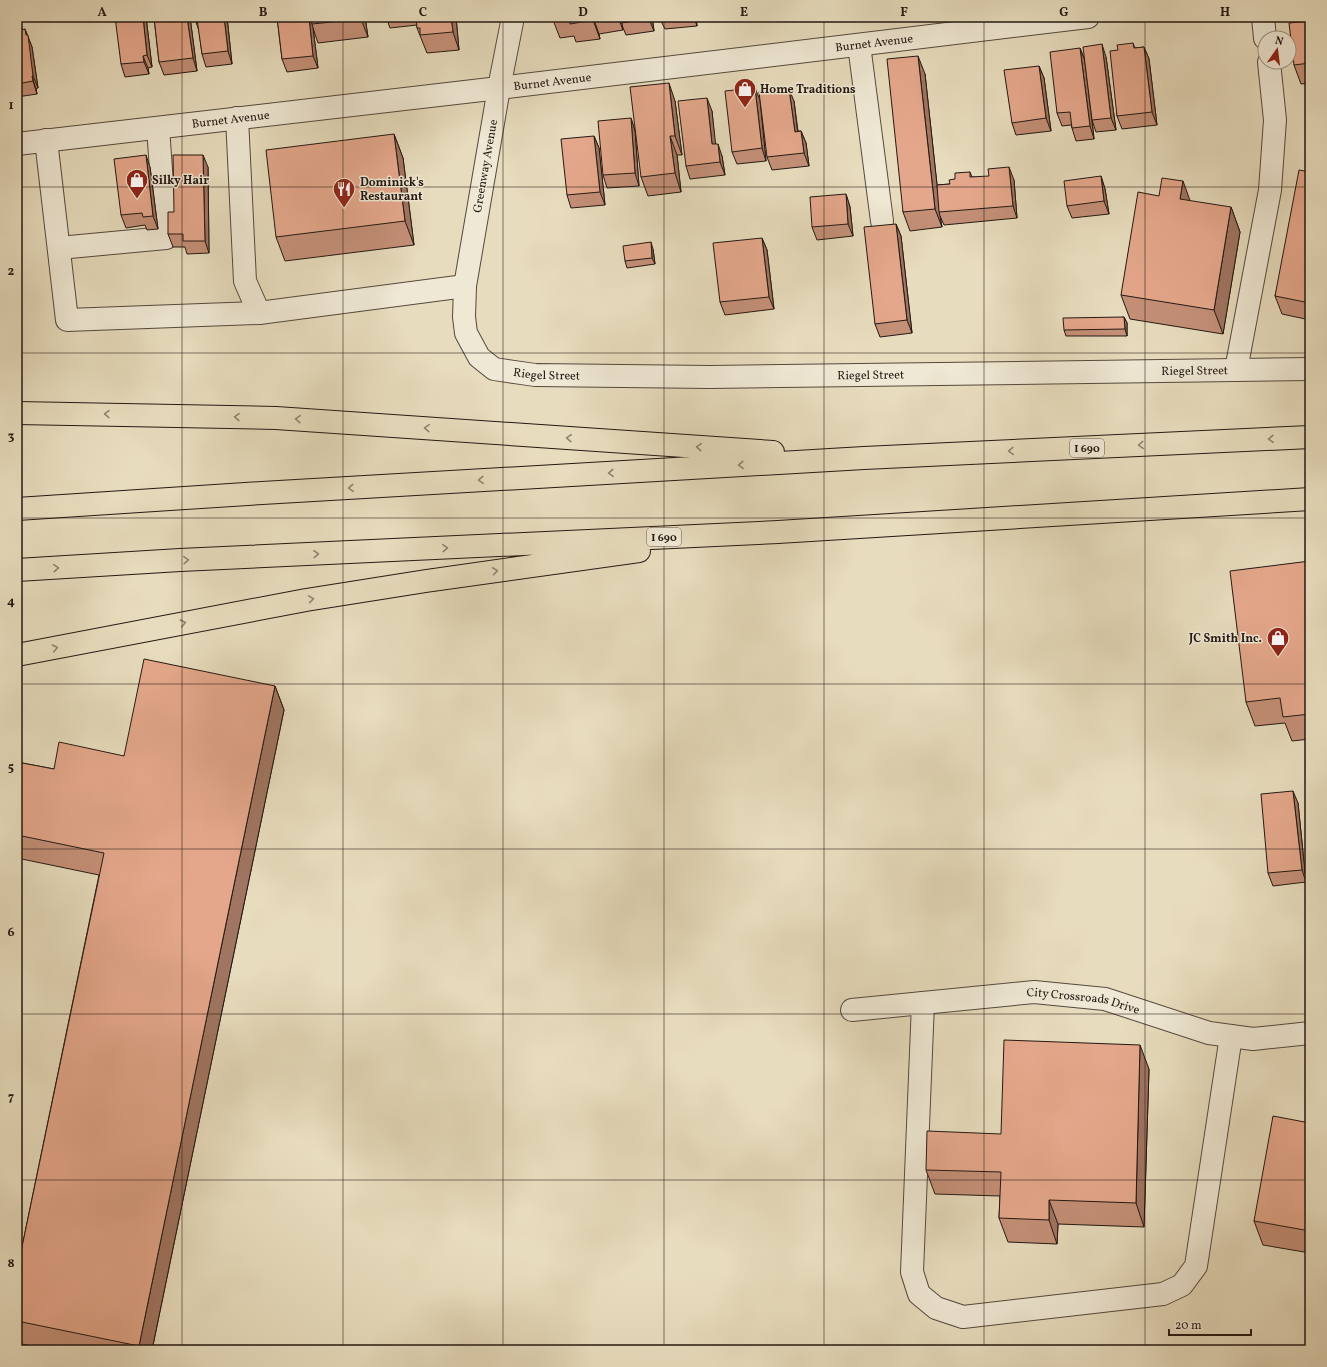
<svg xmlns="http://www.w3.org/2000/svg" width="1327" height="1367" viewBox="0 0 1327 1367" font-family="Vollkorn,serif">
  <rect width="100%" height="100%" fill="#e7dcbd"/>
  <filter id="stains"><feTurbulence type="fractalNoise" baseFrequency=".005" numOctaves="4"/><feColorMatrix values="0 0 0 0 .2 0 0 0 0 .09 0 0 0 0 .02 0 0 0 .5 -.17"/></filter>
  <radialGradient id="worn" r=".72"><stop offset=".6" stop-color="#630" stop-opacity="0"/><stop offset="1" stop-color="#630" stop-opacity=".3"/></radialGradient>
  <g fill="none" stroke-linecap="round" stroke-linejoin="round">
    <!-- minor casing -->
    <g stroke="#55493e" stroke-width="24">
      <g id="minor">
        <path id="s1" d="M513,17L499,88L465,286L464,317L466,333L479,357L494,369L535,375L710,377L1310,369"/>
        <path d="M1263,17L1265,38"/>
        <path d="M859,45L882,221"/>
        <path d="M237,118L245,281L259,313"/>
        <path d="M46,140L67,320L259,313L465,286"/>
        <path id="s2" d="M17,144L499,88L1088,17"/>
        <path d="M59,248L166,238L158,128"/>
        <path d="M1236,370L1270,190L1275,120L1269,62"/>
        <path d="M923,1003L912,1272L919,1294L936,1308L963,1317L1163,1294L1182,1285L1196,1266L1231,1036"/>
        <path id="s3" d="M852,1010L1034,992L1105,999L1209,1033L1253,1039L1310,1033"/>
      </g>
    </g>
    <!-- highway casing -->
    <g stroke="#241813" stroke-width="24">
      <path id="highway" d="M17,413L276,418L773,452
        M17,509L262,493L864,458L1310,437
        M17,570L180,560L778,532L1310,499
        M17,655L306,600L426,581L639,551"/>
    </g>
    <!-- minor -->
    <use href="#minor" stroke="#efe8d4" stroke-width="22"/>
    <!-- highway -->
    <use href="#highway" stroke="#e7dcbd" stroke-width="22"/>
  </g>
  <!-- wall -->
  <path fill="#c49078" stroke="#241813" d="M146,17L152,67L148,68L149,74L125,77L121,64Z
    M154,17H190L197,71L164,75L159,62Z
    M227,17L232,64L206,67L202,54L199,31L195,19Z
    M277,17H365L368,37L318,43L313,28L318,68L287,72L282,59Z
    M386,17H456L459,50L427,53L417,28V25L390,28Z
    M553,17H652L654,31L626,35L621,23L623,30L599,34L600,39L576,42L574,36L560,38L553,20Z
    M659,17H696L697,26L665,29Z
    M1310,21V83L1301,84L1294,65Z
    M20,23L23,30L25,29L32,47L38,88L36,89L37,94L17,97V24Z
    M1133,43L1135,48L1144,47L1149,59L1157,125L1122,129L1117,116L1118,50Z
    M1080,48L1085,61L1106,57L1116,130L1096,132L1092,120L1094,139L1076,141L1072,128L1071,125L1062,126L1057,113Z
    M1039,66L1044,78L1051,131L1016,135L1012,123Z
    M925,74L937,185L950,184L955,179L970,172L972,177L1014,180L1017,218L944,225L940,216L942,227L910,231L903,212Z
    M760,100L766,161L737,164L732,152Z
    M675,101L682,155H677L681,192L648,196L641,177Z
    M794,101L798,131H801L806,143L809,166L772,170L767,157Z
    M712,111L715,144L722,156L725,175L690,179L686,166Z
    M631,118L635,131L639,186L607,188L603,175Z
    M394,134L403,158L414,245L285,261L276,237Z
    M594,136L599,148L605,205L571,208L567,195Z
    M150,167L158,229L147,230L145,225L126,228L121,215Z
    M208,167L209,253L187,254L185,247H173L168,234L174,212Z
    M1310,172V320L1282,314L1275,296Z
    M1101,176L1105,189L1109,214L1072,218L1067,206Z
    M846,194L850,207L853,236L817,240L812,227Z
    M1231,207L1240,232L1223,334L1130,319L1121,295Z
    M896,224L901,236L912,333L880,337L875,324Z
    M762,238L767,250L774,309L725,315L720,302Z
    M653,249L655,264L627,268L625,261Z
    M1124,317L1127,323V336H1066L1064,330Z
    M1310,561V739L1292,741L1285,723L1255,726L1246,702Z
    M275,686L284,710L152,1350H51L17,1343V1271L99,875L17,858V762L54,769L124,756Z
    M1298,803L1306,882L1273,886L1268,873Z
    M1149,1069L1144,1227L1058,1224L1057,1244L1008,1242L999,1218L1000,1196L935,1194L926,1170Z
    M1310,1123V1253L1263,1245L1254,1221Z"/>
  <!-- shaded-wall -->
  <path fill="#a07561" stroke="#241813" d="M143,17H146L152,67L147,55Z
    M187,17H190L197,71L193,58Z
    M224,17H227L232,64L228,51Z
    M309,17H312V24L313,28L318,68L313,56Z
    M361,17H365L368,37L361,19Z
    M451,17H456L459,50L453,32Z
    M593,17L599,34L600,39L593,20Z
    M618,17H621L623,30Z
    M649,17H652L654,31L649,19Z
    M694,17H696L697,26Z
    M25,29L32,47L38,88L33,76L26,35Z
    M1102,44L1106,57L1116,130L1111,118Z
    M1144,47L1149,59L1157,125L1152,112Z
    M1080,48L1085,61L1094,139L1090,126Z
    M143,56L148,68L149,74L144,62Z
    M918,56L925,74L940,212H939L940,216L942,227L935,209Z
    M1039,66L1044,78L1051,131L1046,118Z
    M32,76L36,89L37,94L33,81Z
    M669,83L675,101L682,155L675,136Z
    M755,88L760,100L766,161L762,148Z
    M789,89L794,101L799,144L795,132Z
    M707,98L712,111L717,157L712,144Z
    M631,118L635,131L639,186L635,173Z
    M801,131L806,143L809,166L804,153Z
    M394,134L403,158L414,245L405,221Z
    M594,136L599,148L605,205L600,192Z
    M670,136L677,155L681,192L675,173Z
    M718,144L722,156L725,175L720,162Z
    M146,155L150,167L158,229L153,216Z
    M203,155L208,167L209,253L205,241Z
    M1009,167L1014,180L1017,218L1013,206Z
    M1101,176L1105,189L1109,214L1104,201Z
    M1183,181L1192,206L1180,199Z
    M846,194L850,207L853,236L848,224Z
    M1231,207L1240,232L1223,334L1214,310Z
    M896,224L901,236L912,333L907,320Z
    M762,238L767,250L774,309L769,297Z
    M651,242L653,249L655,264L652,258Z
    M1124,317L1127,323V336L1125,329Z
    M275,686L284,710L152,1350H140L139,1346Z
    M1293,791L1298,803L1306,882L1302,870Z
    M1140,1045L1149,1069L1144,1227L1136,1203Z
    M1049,1200L1058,1224L1057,1244L1049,1220Z"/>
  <!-- building -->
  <path fill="#e4a78b" stroke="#241813" d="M115,17H143L147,55L143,56L144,62L121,64Z
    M154,17H187L193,58L159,62Z
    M194,17H224L228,51L202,54L197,19H195Z
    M277,17H309L313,56L282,59Z
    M311,17H361V19L312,24Z
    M416,17H451L453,32L420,35V28H417Z
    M553,17H593V20L570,24L569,18L553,20Z
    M620,17H649V19L621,23Z
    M1310,21V63L1294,65L1289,23Z
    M20,23L21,30L25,29L26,35H28L33,76H32L33,81L17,84V24Z
    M1133,43L1134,48L1144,47L1152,112L1117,116L1110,51L1118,50L1117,45Z
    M1102,44L1111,118L1092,120L1083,47Z
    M1080,48L1090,126L1072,128L1070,112L1057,113L1050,52Z
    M918,56L935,209L903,212L887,59Z
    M1039,66L1046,118L1012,123L1004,70Z
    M669,83L675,136H670L675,173L641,177L630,87Z
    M755,88L762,148L732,152L725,91Z
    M789,89L795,132L801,131L804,153L767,157L759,92Z
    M707,98L712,144H718L720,162L686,166L678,101Z
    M631,118L635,173L603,175L598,121Z
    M394,134L405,221L276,237L266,150Z
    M594,136L600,192L567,195L561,139Z
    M146,155L153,216L143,217L142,213L121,215L114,159Z
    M173,155H203L205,241H183V234H168V212H174Z
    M1009,167L1013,206L939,212L937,185L950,184L949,180L955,179V173L970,172V177L989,176L988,169Z
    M1299,170L1310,172V303L1275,296Z
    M1101,176L1104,201L1067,206L1064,181Z
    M1162,178L1183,181L1180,199L1231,207L1214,310L1121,295L1138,192L1159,196Z
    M846,194L848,224L812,227L810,197Z
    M896,224L907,320L875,324L864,227Z
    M762,238L769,297L720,302L713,243Z
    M651,242L652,258L625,261L623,246Z
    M1124,317L1125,329L1064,330L1063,318Z
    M1310,561V714L1283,717L1280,698L1246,702L1230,571Z
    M144,659L275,686L139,1346L17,1321V1271L104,853L17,835V762L54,769L59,742L124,756Z
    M1293,791L1302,870L1268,873L1261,794Z
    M1004,1040L1140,1045L1136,1203L1049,1200V1220L999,1218L1001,1172L926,1170L927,1131L1001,1134Z
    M1273,1116L1310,1123V1231L1254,1221Z"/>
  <!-- one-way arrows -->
  <defs><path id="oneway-chevron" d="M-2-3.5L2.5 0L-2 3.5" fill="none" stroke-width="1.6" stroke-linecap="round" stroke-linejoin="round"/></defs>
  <g stroke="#8f8470">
    <use href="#oneway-chevron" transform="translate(107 414) rotate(-179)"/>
    <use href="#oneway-chevron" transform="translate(237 417) rotate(-179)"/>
    <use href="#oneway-chevron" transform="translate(298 419) rotate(-176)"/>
    <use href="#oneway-chevron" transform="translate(427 428) rotate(-176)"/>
    <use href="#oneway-chevron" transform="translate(569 438) rotate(-176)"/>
    <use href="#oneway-chevron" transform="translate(1271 439) rotate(177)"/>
    <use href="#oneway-chevron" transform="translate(1141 445) rotate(177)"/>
    <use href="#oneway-chevron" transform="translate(699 447) rotate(-176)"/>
    <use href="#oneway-chevron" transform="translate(1011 451) rotate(177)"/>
    <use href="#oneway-chevron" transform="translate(741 465) rotate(177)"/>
    <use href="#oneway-chevron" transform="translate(611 473) rotate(177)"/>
    <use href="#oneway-chevron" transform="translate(481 480) rotate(177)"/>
    <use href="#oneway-chevron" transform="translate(351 488) rotate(177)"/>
    <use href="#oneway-chevron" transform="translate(445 548) rotate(-3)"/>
    <use href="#oneway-chevron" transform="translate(316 554) rotate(-3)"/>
    <use href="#oneway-chevron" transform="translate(186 560) rotate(-3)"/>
    <use href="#oneway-chevron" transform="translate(56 568) rotate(-4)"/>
    <use href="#oneway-chevron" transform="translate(495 571) rotate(-8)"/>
    <use href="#oneway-chevron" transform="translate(311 599) rotate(-9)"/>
    <use href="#oneway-chevron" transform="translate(183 623) rotate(-11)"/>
    <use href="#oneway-chevron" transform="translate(55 648) rotate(-11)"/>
  </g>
  <!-- grid -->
  <path fill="none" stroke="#241813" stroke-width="1" stroke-opacity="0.55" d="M182,17V1350M343,17V1350M503,17V1350M664,17V1350M824,17V1350M984,17V1350M1145,17V1350M17,187H1310M17,353H1310M17,518H1310M17,684H1310M17,849H1310M17,1014H1310M17,1180H1310"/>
  <!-- icons -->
  <defs>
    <g id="shop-pin" transform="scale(1.15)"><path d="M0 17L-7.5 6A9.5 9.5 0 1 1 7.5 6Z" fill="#8f2418" stroke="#efe8d4"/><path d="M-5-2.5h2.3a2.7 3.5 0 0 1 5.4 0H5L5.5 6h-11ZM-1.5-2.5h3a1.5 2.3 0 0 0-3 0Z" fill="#fff"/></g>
    <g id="restaurant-pin" transform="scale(1.15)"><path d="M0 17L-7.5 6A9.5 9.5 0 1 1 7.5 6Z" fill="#8f2418" stroke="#efe8d4"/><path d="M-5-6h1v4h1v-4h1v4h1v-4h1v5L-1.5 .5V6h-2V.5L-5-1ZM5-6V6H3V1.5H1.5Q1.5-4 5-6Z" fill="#fff"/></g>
  </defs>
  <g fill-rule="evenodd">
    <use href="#shop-pin" x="745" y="89"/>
    <use href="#shop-pin" x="137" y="180"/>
    <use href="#restaurant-pin" x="344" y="189"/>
    <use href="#shop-pin" x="1278" y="638"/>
  </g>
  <g text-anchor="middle" stroke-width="3" stroke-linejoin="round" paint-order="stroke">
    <!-- shield labels -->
    <g fill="#efe8d4" stroke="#61564d" stroke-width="1">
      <rect x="1070" y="439" width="34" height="18" rx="3"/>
      <rect x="647" y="528" width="34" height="18" rx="3"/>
    </g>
    <g font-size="11" font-weight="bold" fill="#241813">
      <text x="1087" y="452">I 690</text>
      <text x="664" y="541">I 690</text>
    </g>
    <!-- street labels -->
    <g font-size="12" fill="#241813" stroke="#efe8d4">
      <text dy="4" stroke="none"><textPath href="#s2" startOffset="863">Burnet Avenue</textPath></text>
      <text dy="4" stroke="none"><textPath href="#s2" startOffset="539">Burnet Avenue</textPath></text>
      <text dy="4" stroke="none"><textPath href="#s2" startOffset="215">Burnet Avenue</textPath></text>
      <text transform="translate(485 166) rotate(-80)" y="4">Greenway Avenue</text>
      <text dy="4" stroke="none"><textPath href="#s1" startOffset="1068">Riegel Street</textPath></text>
      <text dy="4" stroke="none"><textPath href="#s1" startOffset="420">Riegel Street</textPath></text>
      <text dy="4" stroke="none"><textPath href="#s1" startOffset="744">Riegel Street</textPath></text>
      <text dy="4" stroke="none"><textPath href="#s3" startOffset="233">City Crossroads Drive</textPath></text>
    </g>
    <!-- poi labels -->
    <g font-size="12" font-weight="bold" fill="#241813" stroke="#efe8d4" text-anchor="start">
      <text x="760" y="93">Home Traditions</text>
      <text x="152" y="184">Silky Hair</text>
      <text x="360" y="186">Dominick's<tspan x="360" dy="14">Restaurant</tspan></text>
      <text x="1262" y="642" text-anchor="end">JC Smith Inc.</text>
    </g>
  </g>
  <!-- margin -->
  <rect width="1327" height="1367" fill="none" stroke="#e7dcbd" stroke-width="44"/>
  <!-- north arrow -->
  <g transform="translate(1277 50) rotate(14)"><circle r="19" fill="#efe8d4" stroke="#9e9587"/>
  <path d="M0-3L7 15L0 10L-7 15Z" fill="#8f2418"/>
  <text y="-6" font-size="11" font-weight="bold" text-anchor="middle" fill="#241813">N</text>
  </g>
  <!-- scale -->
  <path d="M1169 1329v6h82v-6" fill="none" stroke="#241813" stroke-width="2"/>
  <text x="1175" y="1329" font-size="12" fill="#241813" stroke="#efe8d4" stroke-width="3" paint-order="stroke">20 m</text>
  <rect x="22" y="22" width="1283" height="1323" fill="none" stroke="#241813" stroke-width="1.5"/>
  <g font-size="13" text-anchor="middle" font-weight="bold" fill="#241813">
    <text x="102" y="16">A</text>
    <text x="263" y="16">B</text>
    <text x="423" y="16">C</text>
    <text x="583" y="16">D</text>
    <text x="744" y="16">E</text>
    <text x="904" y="16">F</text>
    <text x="1064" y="16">G</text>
    <text x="1225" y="16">H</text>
    <text x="11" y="109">1</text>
    <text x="11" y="275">2</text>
    <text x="11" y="440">3</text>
    <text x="11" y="605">4</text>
    <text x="11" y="771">5</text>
    <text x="11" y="936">6</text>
    <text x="11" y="1101">7</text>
    <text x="11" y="1267">8</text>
  </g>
  <rect width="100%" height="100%" filter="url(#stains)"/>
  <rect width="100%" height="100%" fill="url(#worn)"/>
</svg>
